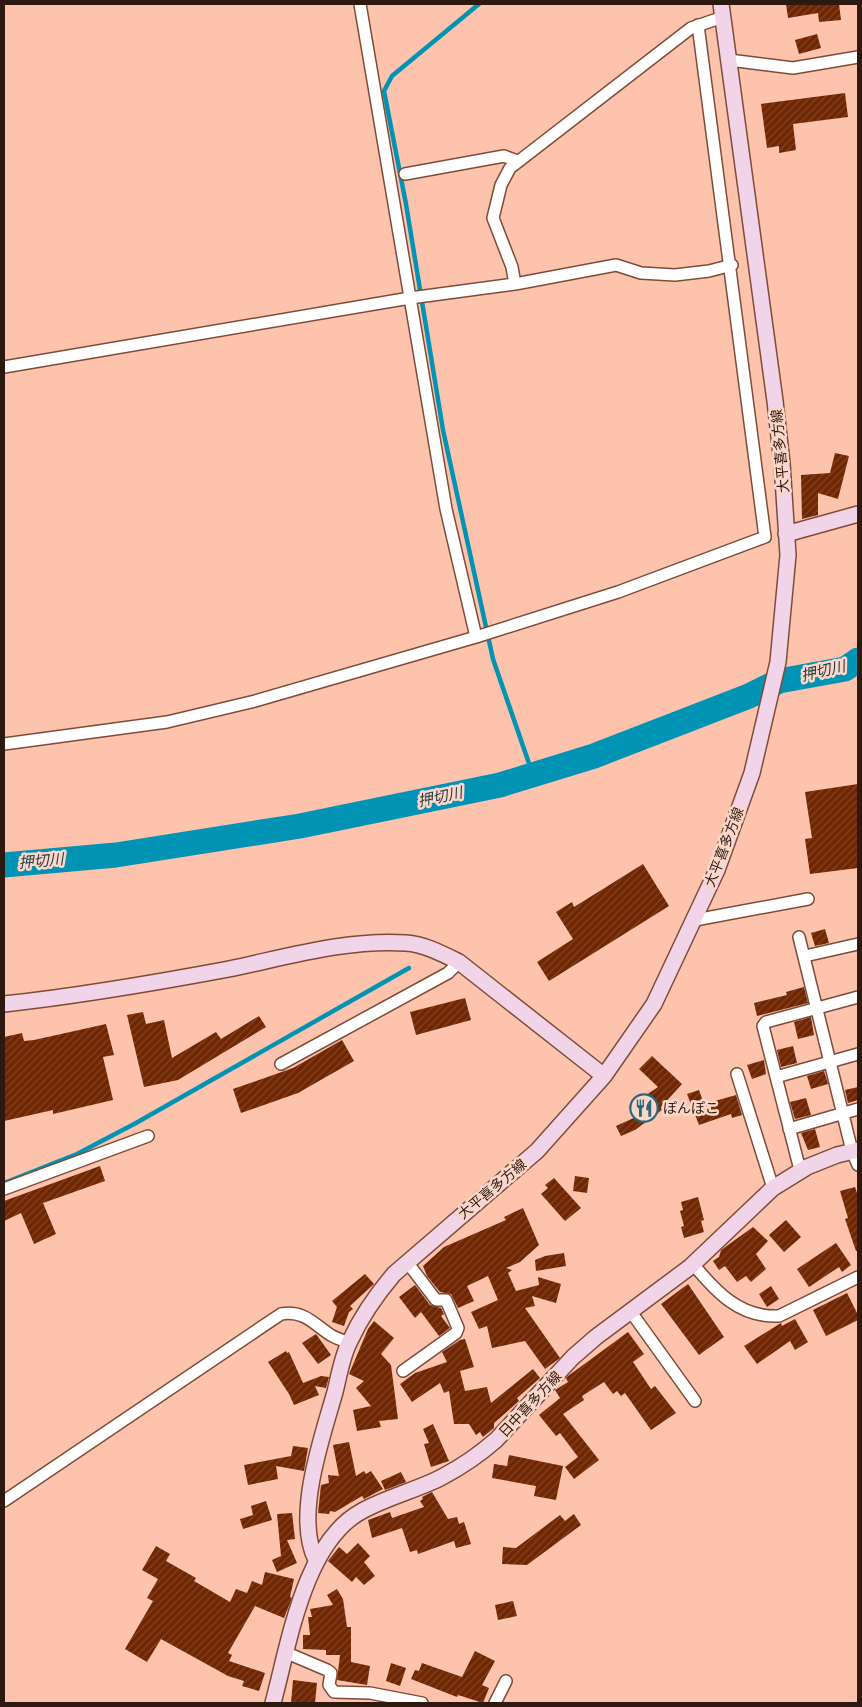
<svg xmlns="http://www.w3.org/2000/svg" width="862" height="1707" viewBox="0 0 862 1707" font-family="Bitter,'Noto Sans JP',serif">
  <defs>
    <pattern id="building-hatch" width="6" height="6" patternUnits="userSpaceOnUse" patternTransform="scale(1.25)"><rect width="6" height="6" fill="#702602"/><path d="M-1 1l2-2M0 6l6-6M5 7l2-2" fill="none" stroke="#804426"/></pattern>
  </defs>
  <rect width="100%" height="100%" fill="#fec3ad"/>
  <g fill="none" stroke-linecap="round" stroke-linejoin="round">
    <!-- stream -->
    <path stroke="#0093b4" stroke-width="4.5" d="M479,4L392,76L384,91L406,204L443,430L493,659L533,775
      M4,1183L77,1154L136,1123L409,968"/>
    <!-- river -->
    <path stroke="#0093b4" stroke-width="25" d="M4,865L116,855L300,826L500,785L594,756L749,696L779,681L845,669L858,660"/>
  </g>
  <!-- building -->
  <path fill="url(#building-hatch)" d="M786,4H839L841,20L819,22L818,13L788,18Z
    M817,34L821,48L799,54L795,40Z
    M845,93L848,117L793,124L796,150L779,153V146L767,148L761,104Z
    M835,453L849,456L838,499L818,493V515L802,519L801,475L830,473Z
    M858,784V868L810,874L805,839L812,838L805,792Z
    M643,864L669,906L549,981L537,962L573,939L556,912L572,902L574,907Z
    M825,929L829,943L815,946L811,933Z
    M804,987L808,1003L757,1016L754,1003L787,995L786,992Z
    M465,998L471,1020L416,1035L410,1012Z
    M143,1012L146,1024L164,1020L172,1058L216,1032L221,1039L259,1016L266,1027L178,1080L144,1087L127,1015Z
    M811,1017L814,1035L798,1039L794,1022Z
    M106,1024L114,1055L103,1057L113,1100L53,1114V1110L4,1121V1037L22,1033L24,1041L34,1040Z
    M342,1040L354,1061L298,1093L241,1113L233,1089L293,1068Z
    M793,1046L797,1063L781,1067L777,1050Z
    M652,1056L682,1084L661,1107L662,1110L635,1130L621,1136L616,1126L636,1117L629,1107L658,1087L639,1069Z
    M764,1060L766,1074L752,1079L747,1065Z
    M824,1071L828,1084L811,1089L807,1076Z
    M858,1087V1100L848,1103L845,1090Z
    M699,1090L704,1104L736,1095L742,1115L732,1118L731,1114L699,1125L687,1094Z
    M806,1098L811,1115L795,1119L790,1102Z
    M815,1129L820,1147L808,1150L801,1133Z
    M100,1166L105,1181L43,1203L56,1234L34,1244L21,1213L4,1221V1201Z
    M575,1176L589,1178L587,1193L573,1191Z
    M554,1178L581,1208L565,1221L541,1194L548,1188L545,1185Z
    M855,1187L858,1196V1251H856L845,1219L848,1218L840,1191Z
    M698,1197L704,1220L701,1221L704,1232L684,1238L681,1227L684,1226L680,1211L683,1210L681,1202Z
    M523,1208L539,1245L520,1262L506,1268L512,1270L508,1273L516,1291L539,1285L538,1277L561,1284L556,1303L532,1296L535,1306L525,1308L560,1358L545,1369L525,1341L492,1348L487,1326L479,1329L471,1312L498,1300L488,1276L467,1286L474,1301L458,1308L451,1294L440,1292L427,1276L423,1266L444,1247L506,1220L504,1217Z
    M786,1220L801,1237L784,1252L769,1235Z
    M753,1227L768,1241L756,1254L766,1269L751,1282L746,1276L737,1282L725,1266L719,1270L713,1261L719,1257L721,1250Z
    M836,1243L851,1265L842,1272L839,1267L809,1287L797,1269Z
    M564,1253L566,1266L536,1271L535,1260L545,1256Z
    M365,1274L374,1284L350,1306L353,1309L349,1312L344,1326L332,1322L337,1307L332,1301Z
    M688,1284L724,1337L699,1355L661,1304Z
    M415,1285L430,1305L441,1308L444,1314L441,1316L450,1328L439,1336L421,1312L415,1318L399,1297Z
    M771,1286L779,1299L767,1307L759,1294Z
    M847,1293L858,1315V1320L826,1336L813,1310Z
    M795,1319L808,1342L795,1350L790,1341L757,1364L744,1346L781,1323L782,1326Z
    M374,1321L394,1338L381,1354L391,1365L398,1419L379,1421L381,1427L357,1431L353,1410L371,1406L356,1388L364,1381L349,1374L368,1329Z
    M628,1332L644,1354L633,1362L651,1389L655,1386L676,1413L651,1430L625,1393L621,1396L617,1391L613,1394L604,1382L582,1396L584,1400L563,1414L599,1460L574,1479L565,1467L578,1457L560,1433L556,1436L539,1415L560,1398L555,1390L568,1382L566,1378L568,1376Z
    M316,1334L331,1355L318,1364L302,1343Z
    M465,1339L474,1367L460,1371L465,1391L487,1387L491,1403L533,1369L540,1378L517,1398L519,1401L494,1423V1428L483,1437L480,1432L476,1435L469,1424H454L449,1391L444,1393L440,1383L412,1402L400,1384L415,1373L447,1362L442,1352L460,1340Z
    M286,1351L287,1353L289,1352L303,1383L321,1376L329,1377L326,1388L315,1386L319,1395L294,1405L289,1394L268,1362Z
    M433,1424L449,1461L431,1467L424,1444L429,1443L423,1429Z
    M349,1442L356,1476L364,1471L366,1474L371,1471L383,1489L364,1499L362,1496L335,1512L330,1511L329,1514L318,1513L321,1485L329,1483L328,1475L339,1476L333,1445Z
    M293,1446L308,1448L304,1471L276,1466L278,1479L248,1485L244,1465L291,1456Z
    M509,1455L563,1466L556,1500L534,1496L536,1486L492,1478L494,1464L507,1466Z
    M401,1472L406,1482L385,1490L381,1481Z
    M432,1492L448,1519L457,1517L459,1524L464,1522L471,1544L456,1548L454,1541L418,1554L417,1550L410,1552L402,1528L372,1538L368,1520L390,1512L392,1518L424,1507L420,1501L423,1499L422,1497Z
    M266,1501L272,1520L243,1529L240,1519L253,1515L251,1506Z
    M292,1513L295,1539L287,1540L297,1563L277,1572L272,1560L281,1556L277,1514Z
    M574,1514L581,1525L527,1565L502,1564L503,1547L516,1548L560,1515L565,1521Z
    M358,1543L370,1556L364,1562L375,1576L364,1585L356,1577L352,1582L328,1561L339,1547L347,1554Z
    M156,1546L170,1554L166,1561L196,1578L194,1581L230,1602L236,1589L247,1593L252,1581L262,1585L265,1572L294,1579L290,1597L292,1598L284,1618L255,1606L228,1653L232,1655L229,1661L265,1673L259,1691L242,1686L244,1681L228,1676L161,1639L147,1662L125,1649L153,1601L147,1598L158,1579L142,1570Z
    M337,1589L343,1599L347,1627H351V1662L370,1666L367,1685L337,1680L340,1655H326V1650L303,1649V1635H310L308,1617H312L310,1609L333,1605L327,1595Z
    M513,1601L517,1616L498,1620L495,1605Z
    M475,1651L495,1661L482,1685L489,1688L483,1703L458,1695L457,1697L411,1679L415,1670L419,1671L422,1663L462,1677Z
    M391,1663L406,1668L400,1686L386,1681Z
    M293,1680L317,1683L315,1703H291Z"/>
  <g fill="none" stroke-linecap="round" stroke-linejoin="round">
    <!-- street casing -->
    <g stroke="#7d4c39" stroke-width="14">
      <path id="street" d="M360,4L446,509L476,637
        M729,60L793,68L858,57
        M405,174L504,156L517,161
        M515,284L512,267L493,218L501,185L510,168L691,28L723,17
        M4,367L410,298L515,284L616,265L641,273L675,275L709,271L732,265
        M4,744L167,722L255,701L476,637L618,592L765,537L698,25
        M695,920L808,899
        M799,937L852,1151L858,1165
        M805,956L858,944
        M281,1064L448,973L459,962
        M737,1074L773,1188
        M776,1077L858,1054
        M789,1129L858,1109
        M800,1170L763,1026L766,1022L858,997
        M4,1189L148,1136
        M693,1264C716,1292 740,1318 779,1316L858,1277
        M631,1312L695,1401
        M403,1371L456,1333L458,1328L446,1300H436L407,1262
        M4,1501L281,1314C313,1308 322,1340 349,1341
        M287,1653L327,1670L331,1673L329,1685L334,1692L370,1693L422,1703
        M495,1703L506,1681"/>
    </g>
    <!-- secondary casing -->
    <g stroke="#7d4c39" stroke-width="18">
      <path id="secondary" d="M786,534L858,514
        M4,1004C79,996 154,983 229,969C287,957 347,939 406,943C424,944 443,954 459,962L604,1076
        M316,1560C294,1516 322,1438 335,1392C339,1376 342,1356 350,1341C361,1317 377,1294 394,1274L537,1151L604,1076L654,1004L717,870L752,773L778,662L788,555L782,463L775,401L721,4
        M273,1703C289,1644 304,1542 362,1511C387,1497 417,1490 442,1477C461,1467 480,1454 496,1440L573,1357L596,1337L690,1267L773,1188L807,1167L837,1155L858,1150"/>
    </g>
    <!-- street -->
    <use href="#street" stroke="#fff" stroke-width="11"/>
    <!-- secondary -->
    <use href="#secondary" stroke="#f2d4e8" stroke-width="15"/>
  </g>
  <!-- icons -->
  <defs>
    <g id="restaurant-ring" transform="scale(1.4375)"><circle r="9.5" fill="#fbd7c9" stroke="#27687c" stroke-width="1.5"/><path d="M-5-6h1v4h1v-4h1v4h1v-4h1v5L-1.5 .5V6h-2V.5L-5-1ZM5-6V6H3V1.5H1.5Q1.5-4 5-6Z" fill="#27687c"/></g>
  </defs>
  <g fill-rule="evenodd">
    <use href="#restaurant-ring" x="644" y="1108"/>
  </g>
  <g text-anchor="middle" stroke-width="5" stroke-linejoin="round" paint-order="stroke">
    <!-- street labels -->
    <g font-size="14" fill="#2e1911" stroke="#fbd7c9">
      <text transform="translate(780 451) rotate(-95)" y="5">大平喜多方線</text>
      <text transform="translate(724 847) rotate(-69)" y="5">大平喜多方線</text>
      <text transform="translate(492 1189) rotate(-40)" y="5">大平喜多方線</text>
      <text transform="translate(530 1404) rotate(-47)" y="5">日中喜多方線</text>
    </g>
    <!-- poi labels -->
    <g font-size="14" fill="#2e1911" stroke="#fbd7c9" text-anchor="start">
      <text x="663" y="1113">ぽんぽこ</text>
    </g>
    <!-- water labels -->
    <g font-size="15" font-style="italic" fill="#233c44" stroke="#fbd7c9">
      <text transform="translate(823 671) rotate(-13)" y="5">押切川</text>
      <text transform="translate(440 797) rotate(-12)" y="5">押切川</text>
      <text transform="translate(41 861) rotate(-5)" y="5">押切川</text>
    </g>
  </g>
  <!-- border -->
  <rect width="862" height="1707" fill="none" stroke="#2e1911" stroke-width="10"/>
</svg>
